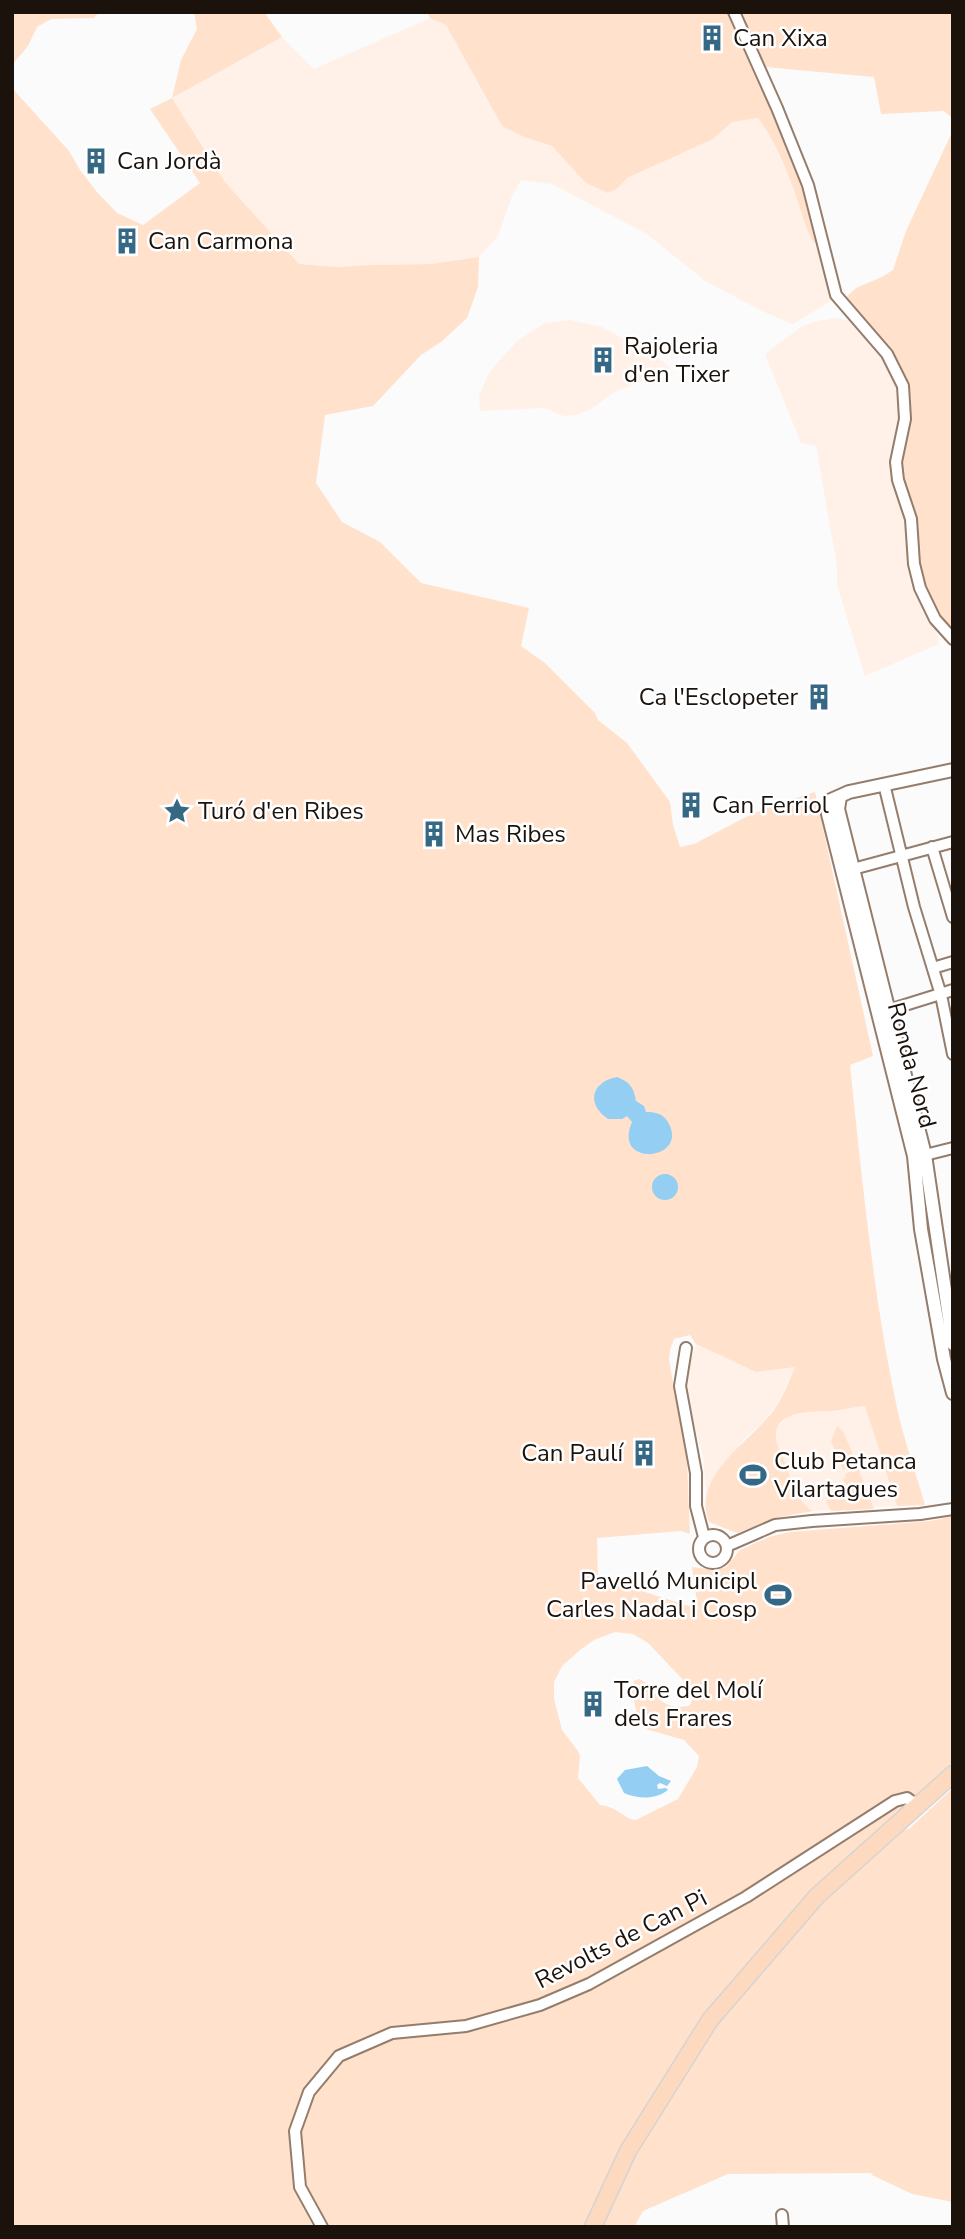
<svg xmlns="http://www.w3.org/2000/svg" width="965" height="2239" viewBox="0 0 965 2239" font-family="'Nunito Sans',sans-serif">
  <rect width="100%" height="100%" fill="#fbfbfb"/>
  <!-- built -->
  <path fill="#fff1e8" d="M430,18L446,25L502,126L524,137L552,146L567,161L618,188L627,178L713,139L732,122L758,118L768,131L820,242L834,299L793,324L764,312L705,281L647,234L552,184L521,180L512,196L498,236L479,257L431,264L369,265L338,267L299,264L224,181L172,98L282,37L314,69Z
    M836,318L848,320L858,326L884,356L900,394L903,505L925,608L936,630L939,644L865,676L837,585V566L816,446L801,443L765,354L801,327L814,322Z
    M570,320L602,327L663,361L670,369L611,394L593,408L576,415L564,416L544,408L480,411L479,395L490,371L517,341L545,323Z
    M696,1344L756,1372L795,1367L776,1406L760,1425L744,1439L709,1485L707,1501L703,1456L687,1399L685,1381Z
    M865,1406L897,1506L813,1511L806,1507L800,1498L778,1447L776,1434L778,1427L787,1417L806,1412L834,1411Z"/>
  <!-- green -->
  <path fill="#ffe1cc" fill-rule="evenodd" d="M12,12H99L94,18L51,19L37,27L28,46L12,65Z
    M194,12H264L282,37L172,98L224,181L299,264L338,267L369,265L431,264L479,257L478,287L467,318L441,342L421,355L373,406L325,415L316,483L342,522L380,542L421,583L529,608L521,646L545,663L595,713L598,720L627,743L670,802L673,825L680,847L694,844L752,814L780,803L815,792L873,1056L850,1065C862,1180 873,1295 897,1408C904,1441 916,1473 925,1505L897,1506L865,1406C854,1407 843,1410 832,1411C816,1412 779,1409 776,1433C775,1444 782,1455 786,1465C792,1480 797,1502 813,1511L780,1517L737,1533L709,1522C690,1474 754,1440 776,1407C784,1395 789,1380 795,1367L756,1372L696,1344L690,1335L674,1339L670,1350L669,1360L687,1462L690,1534L681,1531L597,1538L598,1577L698,1609L692,1567L715,1570L726,1567L740,1550L769,1537L790,1532L931,1521L953,1516V1762L879,1831L909,1829L953,1788V2202L912,2194L872,2175L871,2173L728,2174L643,2211L634,2227H12V88L69,151L80,170L97,192L117,213L143,225L200,183L150,109L172,98L181,60L197,29ZM615,1632L633,1634L648,1643L687,1684L692,1701L689,1706C653,1711 661,1688 639,1679L634,1681L631,1689L639,1722L646,1729L684,1740L699,1756L697,1767L678,1799L636,1820C625,1820 619,1807 600,1805L578,1778L580,1756L578,1751L562,1730L554,1699V1682L562,1666L580,1650L594,1640Z
    M427,12H728L749,56L803,182L820,242L814,243C804,226 800,206 793,187C784,163 773,138 758,118L732,122L713,139L627,178L618,188L608,193L586,183L552,146L524,137L502,126L446,25L430,18Z
    M738,12H953V632C940,620 928,600 922,582C917,565 919,545 916,528C912,506 899,484 901,460C903,439 913,418 909,396C903,357 871,325 843,300L856,288L882,277L893,270L906,231L953,130L951,117L944,111L881,114L874,77L765,67Z
    M837,1426L843,1431L857,1464L843,1470L831,1441Z
    M858,1468L874,1509L831,1511L826,1501L849,1492L843,1479L846,1477L845,1474Z"/>
  <!-- water -->
  <path fill="#94cef2" d="M617,1077C630,1082 634,1088 636,1101L644,1106L646,1112C657,1112 664,1114 669,1124C688,1161 612,1168 632,1122L627,1116L622,1119H608C586,1104 591,1082 617,1077Z
    M652 1187a13 13 0 1 1 26 0a13 13 0 1 1-26 0Z
    M647,1766L659,1776L671,1781L667,1786L660,1783L657,1785L658,1789L666,1788L668,1790C655,1800 638,1799 624,1793L617,1779L625,1770Z"/>
  <g fill="none" stroke-linecap="round" stroke-linejoin="round">
    <!-- minor casing -->
    <g stroke="#947d6c" stroke-width="14">
      <path id="minor" d="M734,12L777,108L808,185L836,295L887,354L903,386L905,419L896,462L898,480L911,519L914,564L920,588L935,619L953,639
        M884,784L914,907L941,995L953,1054
        M932,847L953,917
        M853,869L953,842
        M933,968L953,962
        M889,1010L953,990
        M925,1155L953,1148
        M686,1348L680,1386L696,1473V1506L704,1537
        M699 1549a14 14 0 1 1 28 0a14 14 0 1 1-28 0Z
        M727,1546L775,1525L812,1521L920,1514L953,1509
        M782,2215L783,2227
        M322,2227L300,2187L295,2131L309,2092L339,2056L392,2033L466,2026L540,2005L589,1984L746,1897L895,1801L907,1798L918,1806"/>
    </g>
    <!-- tertiary casing -->
    <g stroke="#947d6c" stroke-width="16">
      <path id="tertiary" d="M953,770L849,792L831,800L828,814L914,1156L921,1229L944,1359L953,1393
        M840,797L838,809L925,1155L953,1344"/>
    </g>
    <!-- primary casing -->
    <g stroke="#d6d4d3" stroke-width="19">
      <path id="primary" d="M593,2227L628,2151L710,2020L817,1896L953,1774"/>
    </g>
    <!-- minor -->
    <use href="#minor" stroke="#fff" stroke-width="10"/>
    <!-- tertiary -->
    <use href="#tertiary" stroke="#fff" stroke-width="12"/>
    <!-- primary -->
    <use href="#primary" stroke="#fdd9bf" stroke-width="16"/>
  </g>
  <!-- icons -->
  <defs>
    <g id="building-bare" transform="scale(2.1)"><path d="M-4-6H4V6H1V3H-1V6H-4ZM-2.5-4.3h1.7v1.8h-1.7ZM.8-4.3h1.7v1.8H.8ZM-2.5-1h1.7V.8h-1.7ZM.8-1h1.7V.8H.8Z" fill="#356885" stroke="#fff" stroke-width="2.5" paint-order="stroke"/></g>
    <g id="sight-bare" transform="scale(2.1)"><path d="M0-6L1.8-2.2L6-1.7L2.9 1.2L3.7 5.4L0 3.3L-3.7 5.4L-2.9 1.2L-6-1.7L-1.8-2.2Z" fill="#356885" stroke="#fff" stroke-width="2.5" paint-order="stroke"/></g>
    <g id="stadium-bare" transform="scale(2.1)"><path d="M0-5a6.5 5 0 1 0 0 10a6.5 5 0 1 0 0-10ZM-3.5-1.8h7v3.6h-7Z" fill="#356885" stroke="#fff" stroke-width="2.5" paint-order="stroke"/></g>
  </defs>
  <g fill-rule="evenodd">
    <use href="#building-bare" x="712" y="38"/>
    <use href="#building-bare" x="96" y="161"/>
    <use href="#building-bare" x="127" y="241"/>
    <use href="#building-bare" x="603" y="360"/>
    <use href="#building-bare" x="819" y="697"/>
    <use href="#building-bare" x="691" y="805"/>
    <use href="#sight-bare" x="177" y="811"/>
    <use href="#building-bare" x="434" y="834"/>
    <use href="#building-bare" x="644" y="1453"/>
    <use href="#stadium-bare" x="753" y="1475"/>
    <use href="#stadium-bare" x="778" y="1595"/>
    <use href="#building-bare" x="593" y="1704"/>
  </g>
  <g text-anchor="middle" stroke-width="5" stroke-linejoin="round" paint-order="stroke">
    <!-- poi labels -->
    <g font-size="24" fill="#1b120c" stroke="#fff" text-anchor="start">
      <text x="733" y="46">Can Xixa</text>
      <text x="117" y="169">Can Jordà</text>
      <text x="148" y="249">Can Carmona</text>
      <text x="624" y="354">Rajoleria<tspan x="624" dy="28">d'en Tixer</tspan></text>
      <text x="798" y="705" text-anchor="end">Ca l'Esclopeter</text>
      <text x="712" y="813">Can Ferriol</text>
      <text x="198" y="819">Turó d'en Ribes</text>
      <text x="455" y="842">Mas Ribes</text>
      <text x="623" y="1461" text-anchor="end">Can Paulí</text>
      <text x="774" y="1469">Club Petanca<tspan x="774" dy="28">Vilartagues</tspan></text>
      <text x="757" y="1589" text-anchor="end">Pavelló Municipl<tspan x="757" dy="28">Carles Nadal i Cosp</tspan></text>
      <text x="614" y="1698">Torre del Molí<tspan x="614" dy="28">dels Frares</tspan></text>
    </g>
    <!-- street labels -->
    <g font-size="24" fill="#1b120c" stroke="#fff">
      <text transform="translate(912 1065) rotate(75)" y="8">Ronda Nord</text>
      <text transform="translate(621 1939) rotate(-27)" y="8">Revolts de Can Pi</text>
    </g>
  </g>
  <!-- border -->
  <rect width="965" height="2239" fill="none" stroke="#1b120c" stroke-width="28"/>
</svg>
